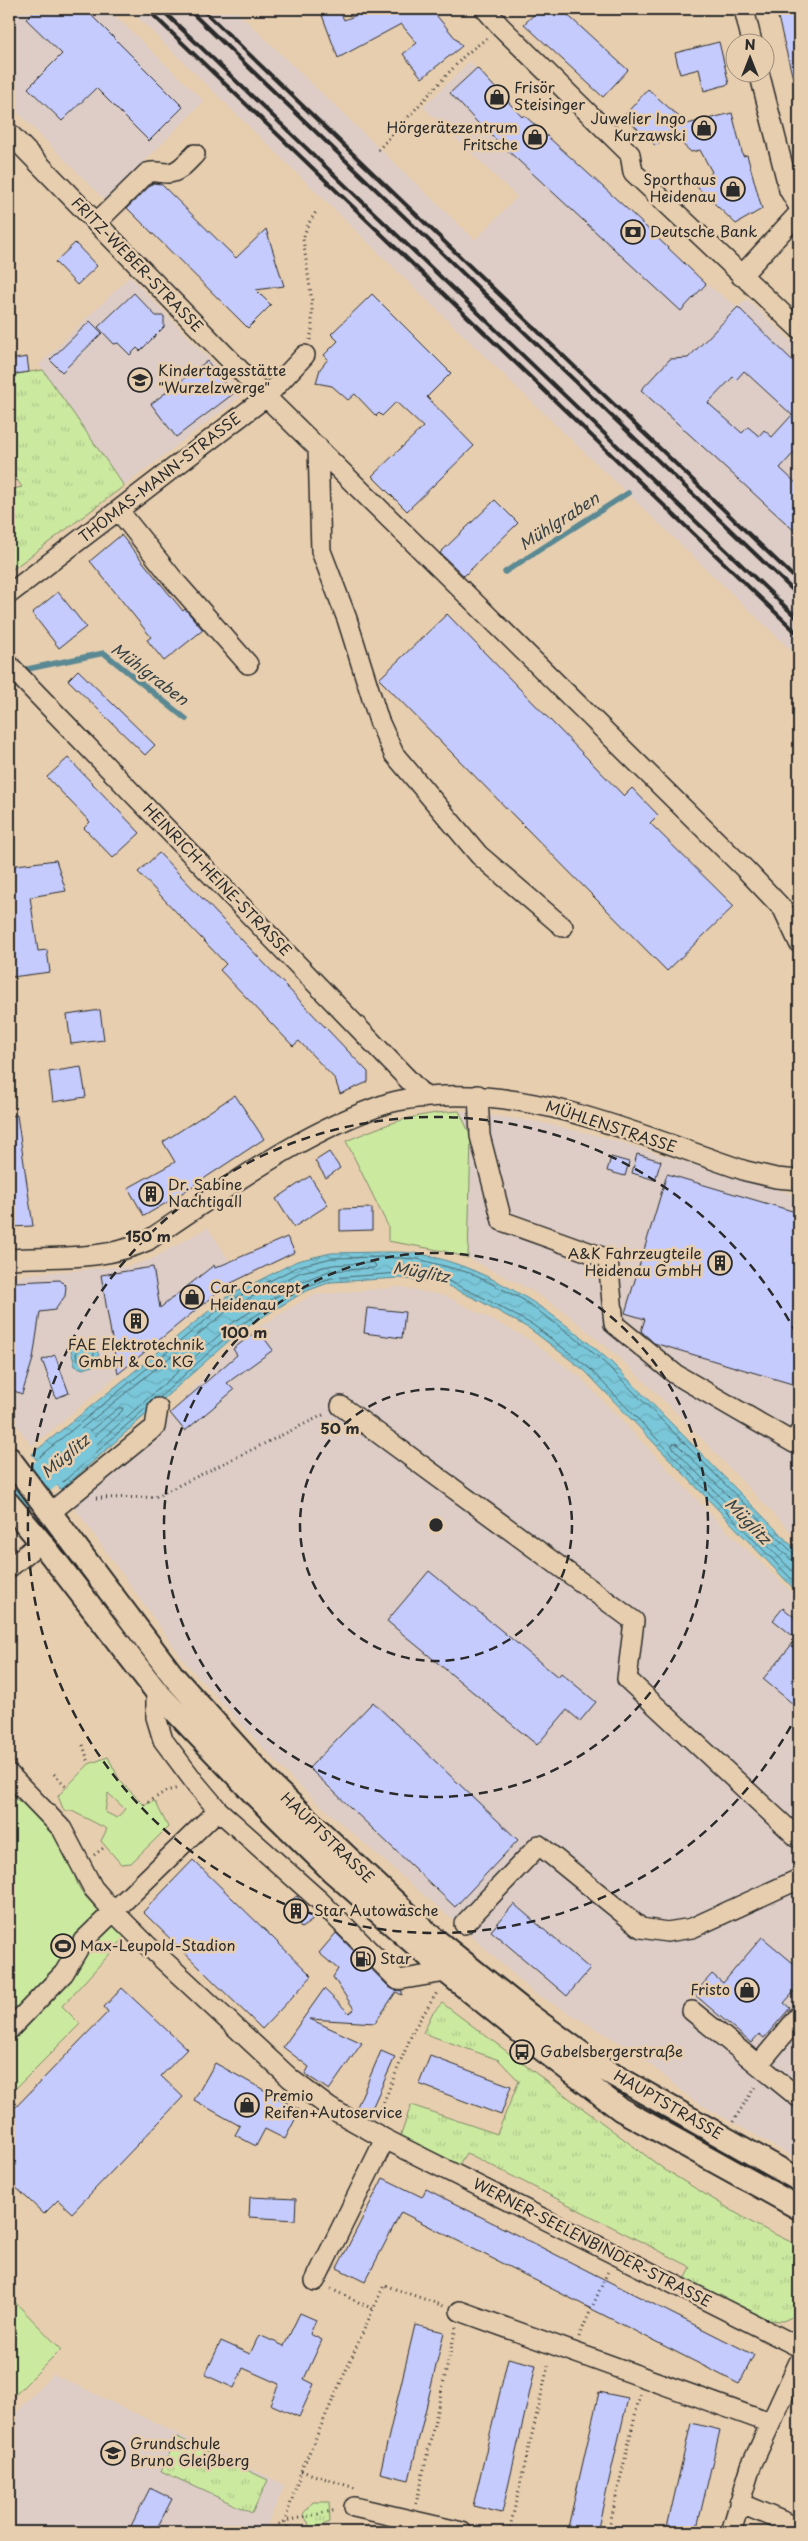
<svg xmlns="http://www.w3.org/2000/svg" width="808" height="2541" viewBox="0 0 808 2541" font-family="'Playpen Sans',sans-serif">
  <defs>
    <pattern id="grass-tufts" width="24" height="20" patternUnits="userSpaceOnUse" patternTransform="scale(1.25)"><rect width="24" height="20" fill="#cce9a0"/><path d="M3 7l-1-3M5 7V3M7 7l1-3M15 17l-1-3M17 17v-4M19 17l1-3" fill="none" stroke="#afc88a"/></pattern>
    <pattern id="water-waves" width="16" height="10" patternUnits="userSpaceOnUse" patternTransform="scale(1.25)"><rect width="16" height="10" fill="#7ac7d9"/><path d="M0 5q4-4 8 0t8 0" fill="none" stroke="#6aabba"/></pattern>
  </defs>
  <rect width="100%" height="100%" fill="#e7ceaf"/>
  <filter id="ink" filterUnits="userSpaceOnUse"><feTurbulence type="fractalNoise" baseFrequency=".02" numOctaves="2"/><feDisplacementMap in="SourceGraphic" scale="10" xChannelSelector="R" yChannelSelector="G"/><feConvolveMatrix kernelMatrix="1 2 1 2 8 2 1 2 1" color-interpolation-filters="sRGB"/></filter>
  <g filter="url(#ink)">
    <!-- built -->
    <path fill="#ddcdc6" d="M9,9H108L204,101L106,201L15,110L9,120Z
      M129,9H234L475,240L517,197L423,107L470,61L507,101L706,284L738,307L747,299L799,348V658L482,354Z
      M130,276L239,390L240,397L124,486L39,365Z
      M459,1111L538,1122L599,1136L799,1196V1540L668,1404L615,1354L562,1310L529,1289L468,1258L471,1136Z
      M208,1227L240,1278L226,1287L32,1446L9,1415V1280L27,1274L129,1266L152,1259Z
      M401,1287L446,1296L527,1338L580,1377L725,1529L799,1599V2160L693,2100L633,2050L534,1993L471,1936L335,1818L292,1779L188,1666L72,1504L160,1428L222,1355L245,1335L312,1295Z
      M53,2374L285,2485L264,2532H9V2420Z"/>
    <!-- grass -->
    <path fill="url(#grass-tufts)" stroke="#7c8a66" d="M43,370L124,486L13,569L9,563V490L22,487L9,468V375Z
      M442,2003L665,2170L756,2225L799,2246V2309L796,2315L783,2321L766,2320L685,2280L691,2268L687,2265L471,2155L466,2153L458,2166L400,2138L411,2105L497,2134L519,2081L499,2060L423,2033L432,2014Z
      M177,2437L268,2480L252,2513L161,2471Z
      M313,2502H329L330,2522L312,2529L303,2514Z"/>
    <!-- garden -->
    <path fill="#cce9a0" stroke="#7c8a66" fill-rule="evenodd" d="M459,1111L471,1136L468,1258L444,1251L388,1241V1226L346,1141C389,1123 412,1114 459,1111Z
      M108,1757L120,1781L144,1805L155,1801L168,1827L131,1863L121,1864L101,1841L107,1829L72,1811H64L58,1796L89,1764ZM108,1793L125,1809L117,1818L105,1812Z
      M9,1796C28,1803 61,1834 68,1853C73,1867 75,1885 85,1896C97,1910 113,1923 127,1935L62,2006L80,2024L9,2095Z
      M9,2296L61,2349L9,2401Z"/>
    <!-- water -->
    <path fill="url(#water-waves)" stroke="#5a8993" d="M383,1252C395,1252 409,1252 421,1254C495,1270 555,1313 611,1362L799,1553V1594L585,1371L530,1329L480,1301L444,1284L400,1278L331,1282L304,1292L241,1330L61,1490L32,1454L225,1298L297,1261L331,1253Z
      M79,1341C90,1341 94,1345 99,1355L93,1366L83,1369L75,1366L70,1346Z"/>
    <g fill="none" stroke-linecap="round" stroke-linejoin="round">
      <!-- shore -->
      <path stroke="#4b6971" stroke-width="1" d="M374,1263L376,1266L374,1268L329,1271L301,1282L235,1321L64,1473L61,1472L49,1457L50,1454L232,1307L301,1272L333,1265Z
        M76 1354a9 9 0 1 1 18 0a9 9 0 1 1-18 0Z
        M159,1398L238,1326L302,1288L331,1278L399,1273L446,1280L482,1297L533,1325L588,1367L799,1587
        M147,1407L63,1482L40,1456L228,1302L299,1266L332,1258L383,1257L418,1259L470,1273L522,1299L582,1343L608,1366L794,1554L799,1556
        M119,1408H123L122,1411L66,1462H62L60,1455Z
        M799,1562L790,1559L676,1443L672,1444V1447L799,1578"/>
      <!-- stream -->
      <path stroke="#5a8993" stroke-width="5.5" d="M505,572L628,493
        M18,671L104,653L186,719"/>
      <!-- river -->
      <path stroke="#7ac7d9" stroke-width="32" d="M9,1504L81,1445"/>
    </g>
    <!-- building -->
    <path fill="#c5cbfd" stroke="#2b2b2b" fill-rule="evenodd" d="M36,9H85L183,107L149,141L96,88L62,121L28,88L62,54L26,19Z
      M336,9H339L344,20L372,9H431L462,46L422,78L403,54L417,43L401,24L338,58L322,15Z
      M540,9H561L628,70L603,97L524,24Z
      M776,9H799V82L794,83Z
      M719,42L729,84L704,91L699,69L680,74L675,53Z
      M477,68L522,117L524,115L625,207L706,284L681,311L477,122L450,93Z
      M648,89L687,124L732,113L743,156L747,155L762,209L736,224L697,187L712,172L700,150L691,152L669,132L656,146L624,116Z
      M153,183L161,184L236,258L266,229L284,286L256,290L271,305L248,328L127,208Z
      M75,243L97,266L77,285L55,262Z
      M134,293L156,316H164V327L140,351L137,348L130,355L118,343L114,344L98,327Z
      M372,294L451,373L427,397L474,446L407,511L372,476L423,427L396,402L382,416L379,413L376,416L355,394L348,400L332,386L316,383L320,369L328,359L324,355L338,341L331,334Z
      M738,307L799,367V447L780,468L799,486V535L641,390L670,359L688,358ZM744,371L792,415L772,437L764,430L759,436L748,427L742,433L708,403L733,377L736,380Z
      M90,321L102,333L62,372L50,360Z
      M27,357L29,372L9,375V360Z
      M207,361L233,394L176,437L151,404Z
      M495,500L518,523L464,576L440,553Z
      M121,535L183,611L185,609L203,630L164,661L147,640L151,637L90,561Z
      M58,592L86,627L59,648L32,613Z
      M447,614L624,796L632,788L658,815L650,823L734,906L667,971L379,679Z
      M78,670L155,745L145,755L68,680Z
      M68,758L140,833L113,858L84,828L90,822L47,777Z
      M159,853L368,1072V1082L340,1094L335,1079L299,1041L293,1046L220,970L226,964L138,872Z
      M56,860L66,891L30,897L38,951L47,950L50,972L12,977L9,956V866Z
      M100,1010L104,1040L71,1044L67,1015Z
      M81,1067L86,1097L53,1102L49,1072Z
      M235,1095L264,1139L173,1199L144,1216L128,1188L175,1162L163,1142Z
      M17,1115L33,1226L9,1227V1116Z
      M329,1152L340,1168L326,1178L315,1161Z
      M637,1154L661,1161L655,1180L632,1173Z
      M611,1157L629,1162L625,1176L607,1171Z
      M667,1174L799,1213V1386L654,1343L641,1331L645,1319L625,1313Z
      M310,1176L328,1205L294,1227L276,1199Z
      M372,1208V1230L340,1231V1209Z
      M287,1237L295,1252L225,1286L118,1374L101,1275L153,1267L160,1308L214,1265L215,1268Z
      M60,1280L66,1286L65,1296L55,1310L40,1312L33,1359L22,1394L9,1389L10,1288L16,1282Z
      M367,1308L405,1312L402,1338L364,1333Z
      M258,1330L273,1350L227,1383L234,1390L185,1431L170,1413L237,1355L233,1349Z
      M55,1355L69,1393L56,1398L42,1360Z
      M429,1571L558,1677L561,1673L596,1702L580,1721L567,1710L537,1745L387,1621Z
      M783,1608L799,1621V1628L793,1636L773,1620Z
      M799,1636V1709L763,1679Z
      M373,1702L518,1840L455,1907L309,1768Z
      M193,1860L312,1976L262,2029L143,1912Z
      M297,1896L313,1920L301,1928L286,1904Z
      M514,1904L590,1969L567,1996L491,1931Z
      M336,1933L390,1988L402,1991V1995L396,1992L375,2023L310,2019L362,2043L329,2090L305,2074L309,2067L283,2047L324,1989L349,2013L354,2009L333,1977L338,1969L319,1953Z
      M762,1937L799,1968V1986L784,2003L790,2008L764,2038L759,2034L751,2043L694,1994L712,1974L723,1983Z
      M122,1988L187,2049L161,2076L183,2097L72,2213L58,2200L44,2214L9,2181V2114L108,2012L104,2007Z
      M381,2051L395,2057L369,2115L356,2109Z
      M430,2056L511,2086L501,2115L419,2084Z
      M215,2063L300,2110L285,2139L265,2129L256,2146L235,2135L240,2126L194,2100Z
      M383,2178L422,2197L426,2189L754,2355L739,2384L401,2212L365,2282L337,2268Z
      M250,2197L296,2199L295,2220L249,2217Z
      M300,2313L316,2320L310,2334L322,2340L304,2379L314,2384L299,2417L270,2404L279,2384L243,2368L234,2388L205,2375L221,2341L250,2354L259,2335L284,2346Z
      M415,2325L444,2332L409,2480L380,2473Z
      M508,2358L536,2365L502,2513L473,2506Z
      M599,2392L628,2398L597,2532H567Z
      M691,2423L720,2430L696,2532H666Z
      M150,2488L172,2499L155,2532H128Z"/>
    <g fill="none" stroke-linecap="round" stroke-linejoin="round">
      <!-- minor casing -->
      <g stroke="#2b2b2b" stroke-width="22">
        <path id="minor" d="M485,9L501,27L630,154L633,172L799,329
          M744,9L752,42
          M759,72L789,190L799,207
          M9,133L266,397L745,869L783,909L799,943
          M96,223L147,173C155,170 159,173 168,173C179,173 188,161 195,154
          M741,276L799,213
          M318,447L321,551L347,619L379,721L394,754L479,855L563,927
          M119,511L174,580L248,664
          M9,594L266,397L305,355
          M9,665L425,1097
          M478,1095L480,1136L502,1221L608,1259L614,1324L675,1374L794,1443L799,1433
          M9,1259C55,1256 104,1261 147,1241C223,1191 300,1132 389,1103C406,1098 426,1097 445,1096C547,1092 650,1139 746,1171L776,1178L799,1180
          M341,1406L634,1621L627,1679L799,1839
          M51,1512L155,1427L158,1408
          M9,1568L41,1542
          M156,1691V1717L163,1740L196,1784L218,1810L320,1901L398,1980L446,1972
          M9,1774L62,1829L93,1888L113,1911L146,1944L291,2079L330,2108L385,2139L799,2347
          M464,1924L539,1845L641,1928L667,1932L692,1928L799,1879
          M692,2011L799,2098
          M9,2030L64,1973L83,1941L218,1810
          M759,2064L799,2016
          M315,2281L385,2139
          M460,2311L770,2423
          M739,2503L799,2528
          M354,2507L462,2532
          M731,2532L751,2466L799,2362"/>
      </g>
      <!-- major casing -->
      <g stroke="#2b2b2b" stroke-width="26">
        <path id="major" d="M9,1458L174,1677L273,1787L432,1937L529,2015L603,2069L799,2180
          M9,1504L41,1542L156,1691L257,1797L332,1871L450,1975L539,2047L620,2109L799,2208"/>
      </g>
      <!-- path -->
      <path stroke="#2b2b2b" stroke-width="3" stroke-dasharray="1 4" stroke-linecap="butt" d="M378,150L465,55L487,38
        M310,340L312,330V302L303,239L308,224L316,212
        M96,1498L155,1497L325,1414
        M83,1745L89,1764
        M54,1774L66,1786
        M144,1805L166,1791L179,1788
        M94,1855L106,1846
        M378,2116L414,2029L438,1991
        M733,2122L756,2085
        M331,2289L373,2309
        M579,2337L609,2269
        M301,2471L355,2488
        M416,2504L456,2327
        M273,2532L276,2526L285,2521L301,2471L384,2285L444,2306
        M289,2532L285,2521L337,2510
        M509,2532L549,2362
        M608,2532L640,2394"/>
      <!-- minor -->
      <use href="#minor" stroke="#e7ceaf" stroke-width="19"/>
      <!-- major -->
      <use href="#major" stroke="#e7ceaf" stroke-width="22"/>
      <!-- rail -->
      <path stroke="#2b2b2b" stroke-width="4" d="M147,9L799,635
        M161,9L799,620
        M188,9L799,596
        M202,9L799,582"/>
    </g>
  </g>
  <!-- distance rings -->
  <g fill="none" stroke="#2b2b2b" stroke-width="2.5" stroke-dasharray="9 6">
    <circle cx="436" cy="1525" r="136"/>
    <circle cx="436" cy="1525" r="272"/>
    <path d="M798 1713A408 408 0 1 1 798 1337"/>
  </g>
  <!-- icons -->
  <defs>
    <g id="shop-ring" transform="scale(1.25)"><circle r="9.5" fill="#e7ceaf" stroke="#2b2b2b" stroke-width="1.5"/><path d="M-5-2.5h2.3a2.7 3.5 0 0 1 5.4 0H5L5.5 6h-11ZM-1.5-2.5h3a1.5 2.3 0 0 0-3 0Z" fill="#2b2b2b"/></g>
    <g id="bank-ring" transform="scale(1.25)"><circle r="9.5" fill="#e7ceaf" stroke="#2b2b2b" stroke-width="1.5"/><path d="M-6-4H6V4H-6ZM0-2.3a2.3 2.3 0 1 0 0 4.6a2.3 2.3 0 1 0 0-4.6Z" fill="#2b2b2b"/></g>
    <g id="school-ring" transform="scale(1.25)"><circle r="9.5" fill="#e7ceaf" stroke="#2b2b2b" stroke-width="1.5"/><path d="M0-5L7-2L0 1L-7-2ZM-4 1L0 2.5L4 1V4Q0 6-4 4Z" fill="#2b2b2b"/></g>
    <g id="building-ring" transform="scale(1.25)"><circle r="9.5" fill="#e7ceaf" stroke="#2b2b2b" stroke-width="1.5"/><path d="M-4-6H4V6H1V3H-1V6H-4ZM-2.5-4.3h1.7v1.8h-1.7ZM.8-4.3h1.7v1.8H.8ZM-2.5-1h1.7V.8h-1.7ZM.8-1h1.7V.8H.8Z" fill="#2b2b2b"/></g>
    <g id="stadium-ring" transform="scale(1.25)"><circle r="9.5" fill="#e7ceaf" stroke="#2b2b2b" stroke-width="1.5"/><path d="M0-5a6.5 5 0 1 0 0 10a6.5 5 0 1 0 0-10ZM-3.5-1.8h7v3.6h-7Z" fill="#2b2b2b"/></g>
    <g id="fuel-ring" transform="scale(1.25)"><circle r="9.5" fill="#e7ceaf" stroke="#2b2b2b" stroke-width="1.5"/><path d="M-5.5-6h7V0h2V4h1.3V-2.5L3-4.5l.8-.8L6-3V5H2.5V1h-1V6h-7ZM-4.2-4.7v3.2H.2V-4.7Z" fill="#2b2b2b"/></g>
    <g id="bus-ring" transform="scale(1.25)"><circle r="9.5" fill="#e7ceaf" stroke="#2b2b2b" stroke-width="1.5"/><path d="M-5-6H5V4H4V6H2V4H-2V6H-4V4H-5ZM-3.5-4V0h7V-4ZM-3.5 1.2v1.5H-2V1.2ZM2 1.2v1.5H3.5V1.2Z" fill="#2b2b2b"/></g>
  </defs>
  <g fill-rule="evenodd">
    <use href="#shop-ring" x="497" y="97"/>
    <use href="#shop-ring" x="704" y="128"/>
    <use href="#shop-ring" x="535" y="137"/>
    <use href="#shop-ring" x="733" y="189"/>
    <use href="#bank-ring" x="633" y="232"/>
    <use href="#school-ring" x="140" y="380"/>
    <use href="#building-ring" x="151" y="1194"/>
    <use href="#building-ring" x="720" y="1263"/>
    <use href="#shop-ring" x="192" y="1297"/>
    <use href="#building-ring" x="136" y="1321"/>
    <use href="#building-ring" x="296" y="1911"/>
    <use href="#stadium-ring" x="63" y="1946"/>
    <use href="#fuel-ring" x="363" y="1959"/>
    <use href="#shop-ring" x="747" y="1990"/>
    <use href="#bus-ring" x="522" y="2052"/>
    <use href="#shop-ring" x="247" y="2105"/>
    <use href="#school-ring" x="113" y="2453"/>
  </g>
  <g text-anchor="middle" stroke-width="5" stroke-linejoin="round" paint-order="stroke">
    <!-- poi labels -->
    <g font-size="15" fill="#2b2b2b" stroke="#e7ceaf" text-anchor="start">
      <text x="514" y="93">Frisör<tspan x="514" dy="17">Steisinger</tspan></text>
      <text x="686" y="124" text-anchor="end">Juwelier Ingo<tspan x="686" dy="17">Kurzawski</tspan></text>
      <text x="518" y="133" text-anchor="end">Hörgerätezentrum<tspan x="518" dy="17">Fritsche</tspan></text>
      <text x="716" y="185" text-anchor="end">Sporthaus<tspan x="716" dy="17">Heidenau</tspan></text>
      <text x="650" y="237">Deutsche Bank</text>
      <text x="158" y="376">Kindertagesstätte<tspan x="158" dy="17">"Wurzelzwerge"</tspan></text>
      <text x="168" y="1190">Dr. Sabine<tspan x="168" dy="17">Nachtigall</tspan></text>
      <text x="702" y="1259" text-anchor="end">A&amp;K Fahrzeugteile<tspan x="702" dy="17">Heidenau GmbH</tspan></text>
      <text x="210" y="1293">Car Concept<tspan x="210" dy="17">Heidenau</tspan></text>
      <text x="136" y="1350" text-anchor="middle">FAE Elektrotechnik<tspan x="136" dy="17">GmbH &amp; Co. KG</tspan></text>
      <text x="314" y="1916">Star Autowäsche</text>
      <text x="80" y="1951">Max-Leupold-Stadion</text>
      <text x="380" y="1964">Star</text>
      <text x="730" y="1995" text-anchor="end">Fristo</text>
      <text x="540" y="2057">Gabelsbergerstraße</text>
      <text x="264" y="2101">Premio<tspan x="264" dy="17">Reifen+Autoservice</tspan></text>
      <text x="130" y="2449">Grundschule<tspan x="130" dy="17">Bruno Gleißberg</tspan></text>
    </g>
    <!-- street labels -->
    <g font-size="15" fill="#2b2b2b" stroke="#e7ceaf">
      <text transform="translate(137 265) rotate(46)" y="5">FRITZ-WEBER-STRASSE</text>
      <text transform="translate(160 478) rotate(-38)" y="5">THOMAS-MANN-STRASSE</text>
      <text transform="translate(217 880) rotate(46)" y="5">HEINRICH-HEINE-STRASSE</text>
      <text transform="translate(611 1127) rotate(18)" y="5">MÜHLENSTRASSE</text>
      <text transform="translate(327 1838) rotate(44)" y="5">HAUPTSTRASSE</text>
      <text transform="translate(668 2105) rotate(30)" y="5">HAUPTSTRASSE</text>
      <text transform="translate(592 2243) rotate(27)" y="5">WERNER-SEELENBINDER-STRASSE</text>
    </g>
    <!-- water labels -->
    <g font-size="16" font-style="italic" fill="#374245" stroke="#e7ceaf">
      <text transform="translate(559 521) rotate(-33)" y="6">Mühlgraben</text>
      <text transform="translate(150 674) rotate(37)" y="6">Mühlgraben</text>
      <text transform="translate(421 1272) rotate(10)" y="6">Müglitz</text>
      <text transform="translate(65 1456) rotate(-40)" y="6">Müglitz</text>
      <text transform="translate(748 1521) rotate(46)" y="6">Müglitz</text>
    </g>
  </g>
  <circle cx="436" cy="1525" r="8" fill="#2b2b2b" stroke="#e7ceaf" stroke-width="2.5"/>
  <g font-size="15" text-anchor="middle" font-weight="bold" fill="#2b2b2b" stroke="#e7ceaf" stroke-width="5" stroke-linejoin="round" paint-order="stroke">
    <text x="148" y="1242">150 m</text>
    <text x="244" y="1338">100 m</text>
    <text x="340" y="1434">50 m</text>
  </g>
  <!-- margin -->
  <rect width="808" height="2541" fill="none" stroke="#e7ceaf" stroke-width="30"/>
  <rect x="15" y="15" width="778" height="2511" fill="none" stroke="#2b2b2b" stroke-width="2" filter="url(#ink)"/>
  <!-- north arrow -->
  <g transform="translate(750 58)"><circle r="24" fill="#e7ceaf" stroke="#9c8d7a"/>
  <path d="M0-4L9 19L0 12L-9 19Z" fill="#2b2b2b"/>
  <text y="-8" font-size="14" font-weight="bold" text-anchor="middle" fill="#2b2b2b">N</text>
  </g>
</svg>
